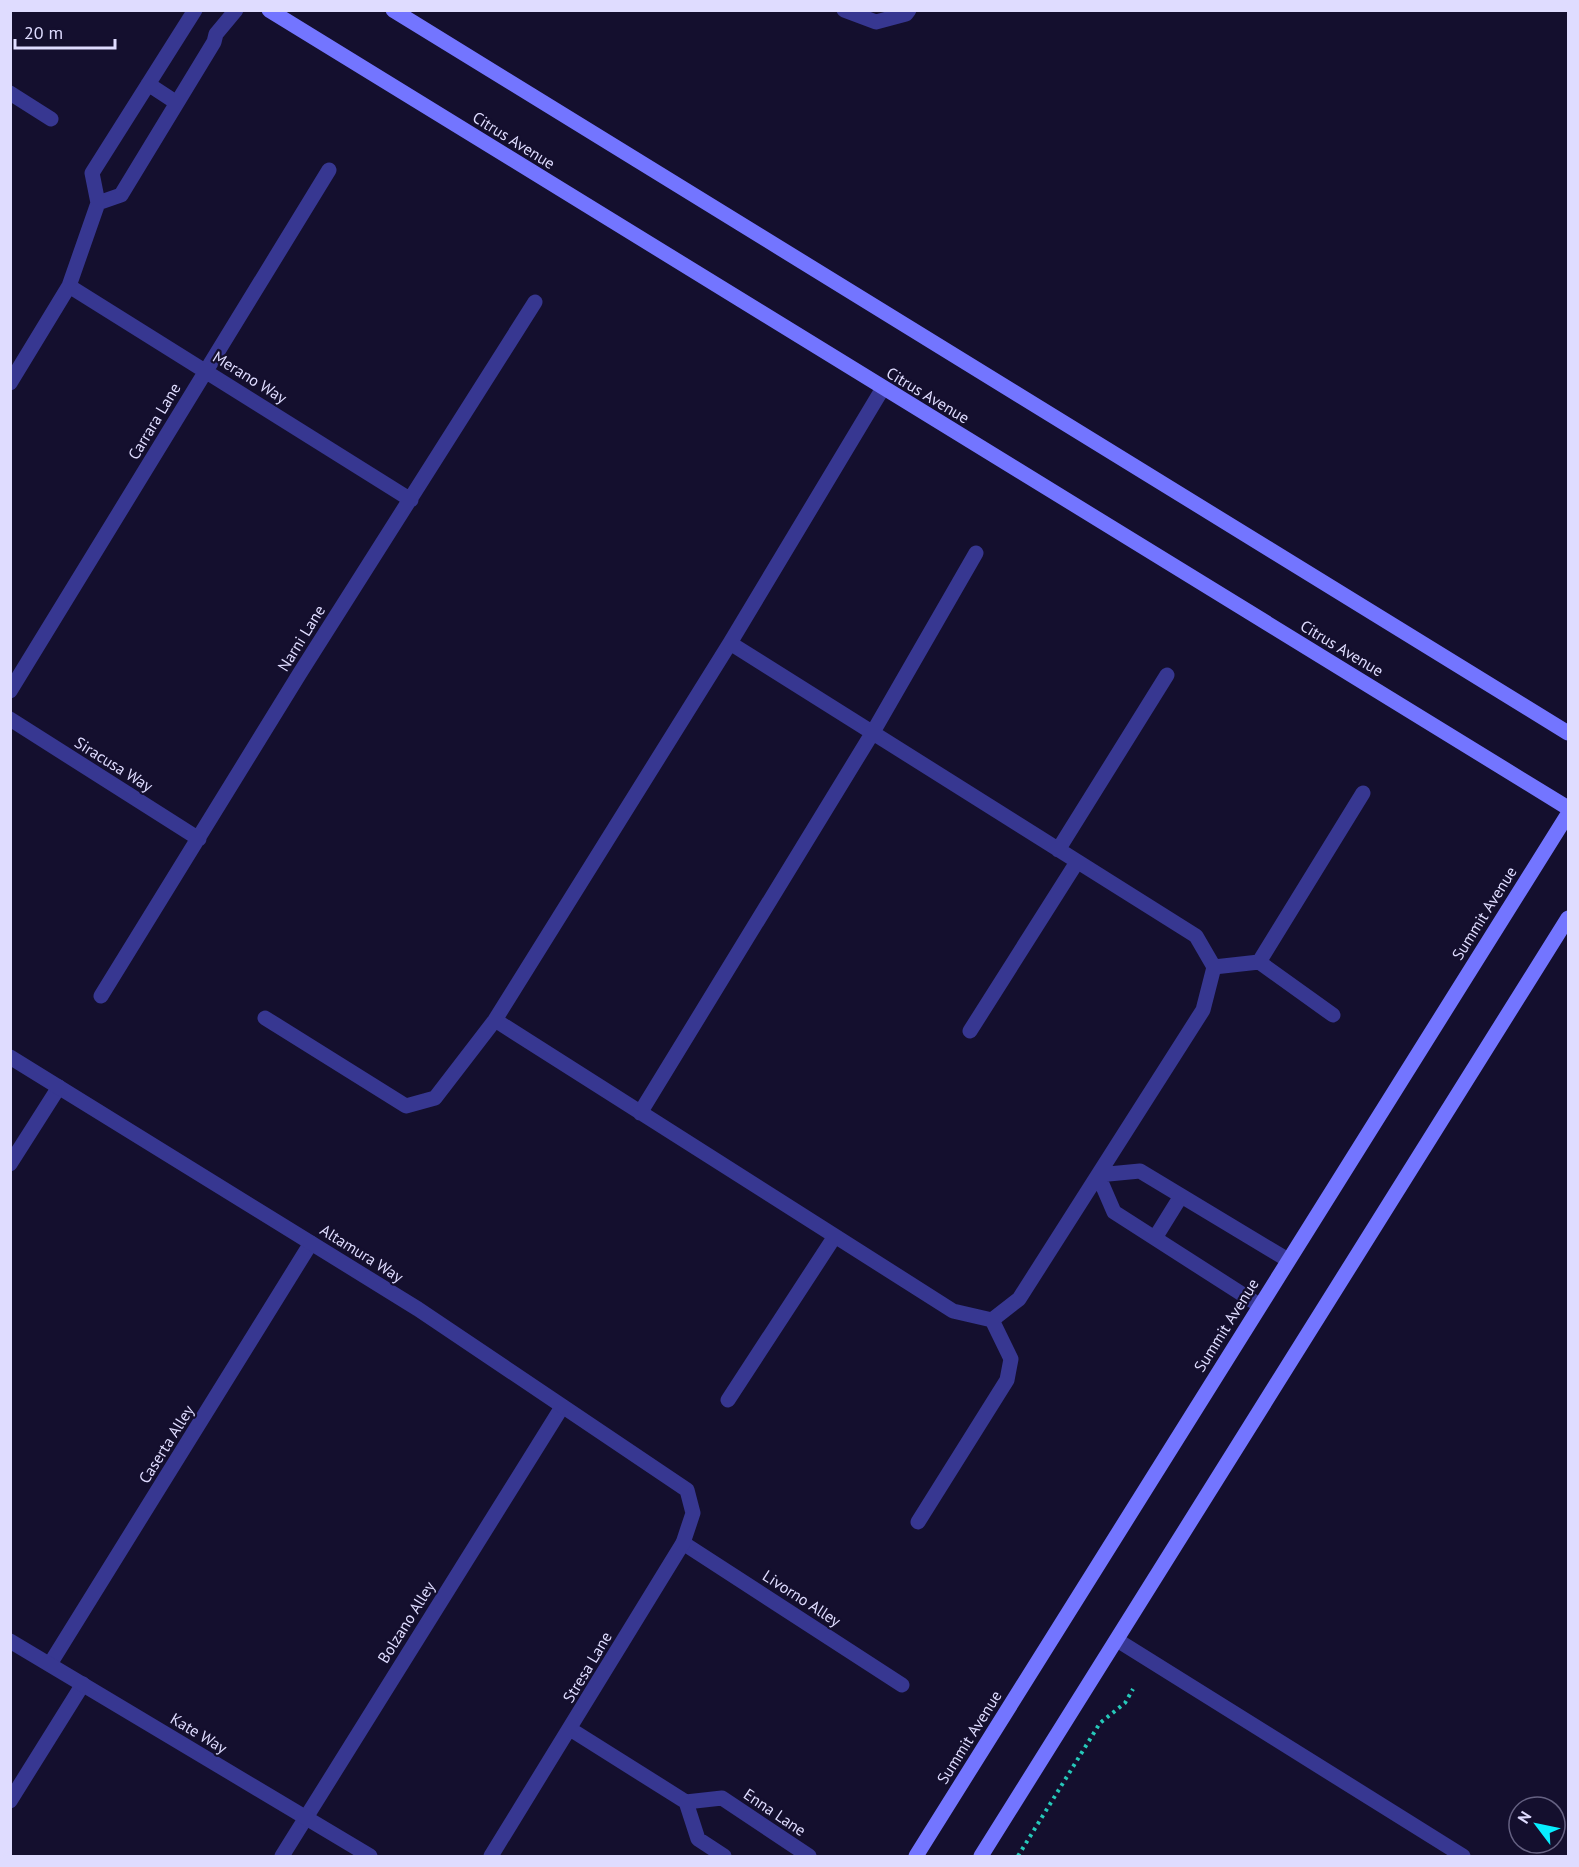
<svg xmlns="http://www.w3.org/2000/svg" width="1579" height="1867" viewBox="0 0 1579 1867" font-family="'PT Sans',sans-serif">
  <rect width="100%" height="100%" fill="#140f2e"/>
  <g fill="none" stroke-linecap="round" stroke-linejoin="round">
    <!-- path -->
    <path stroke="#26c9ba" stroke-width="4" stroke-dasharray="3 4.5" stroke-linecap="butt" d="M1018,1856L1100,1723L1125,1703L1133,1689"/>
    <!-- service -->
    <path stroke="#373791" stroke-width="15" d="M10,93L51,119
      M10,1164L59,1087
      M683,1543L902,1685
      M1117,1640L1463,1856
      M50,1664L311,1243
      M10,1801L83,1684
      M282,1856L562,1407"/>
    <!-- minor -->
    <path stroke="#373791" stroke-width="15" d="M844,10L876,22L906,14L909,10
      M148,84L177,103
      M98,203L121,195L214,42L216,34L236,10
      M69,286L411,500
      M10,383L69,286L98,203L92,173L195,10
      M10,691L329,170
      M10,719L199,839
      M1058,850L1167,675
      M1259,962L1363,793
      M1214,967L1259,962L1333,1015
      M101,996L300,673L535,302
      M265,1018L406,1106L435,1098L495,1020L730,643L883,388
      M495,1020L953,1311L992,1320L1019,1299L1203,1010L1214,967L1196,936L730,643
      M970,1031L1077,862
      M10,1057L418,1309L687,1490L693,1513L683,1543L491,1856
      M640,1113L873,732L976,553
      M1155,1238L1181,1196
      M1259,1305L1114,1212L1098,1175L1140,1171L1288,1260
      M728,1400L835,1236
      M918,1522L1007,1380L1011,1359L992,1320
      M10,1641L370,1856
      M570,1729L686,1802L722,1798L809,1856
      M686,1802L698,1839L724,1856"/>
    <!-- secondary -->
    <path stroke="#7375ff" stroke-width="15" d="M269,10L1568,808
      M393,10L1568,733
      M916,1856L1568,814
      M981,1856L1568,918"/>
  </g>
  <g text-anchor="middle" stroke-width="4.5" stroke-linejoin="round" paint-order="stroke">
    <!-- street labels -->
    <g font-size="16" fill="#dfdcff" stroke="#140f2e">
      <text transform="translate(514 140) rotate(32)" y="6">Citrus Avenue</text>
      <text transform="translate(250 377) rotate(32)" y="6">Merano Way</text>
      <text transform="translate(928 395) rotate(31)" y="6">Citrus Avenue</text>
      <text transform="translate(154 421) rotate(-59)" y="6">Carrara Lane</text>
      <text transform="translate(301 638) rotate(-58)" y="6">Narni Lane</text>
      <text transform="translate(1342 648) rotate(31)" y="6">Citrus Avenue</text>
      <text transform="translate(114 764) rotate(32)" y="6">Siracusa Way</text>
      <text transform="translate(1484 913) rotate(-58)" y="6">Summit Avenue</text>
      <text transform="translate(362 1253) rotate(32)" y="6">Altamura Way</text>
      <text transform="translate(1226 1325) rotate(-58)" y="6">Summit Avenue</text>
      <text transform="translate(166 1444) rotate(-58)" y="6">Caserta Alley</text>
      <text transform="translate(802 1598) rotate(33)" y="6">Livorno Alley</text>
      <text transform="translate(406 1622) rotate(-58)" y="6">Bolzano Alley</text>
      <text transform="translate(587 1667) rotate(-59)" y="6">Stresa Lane</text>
      <text transform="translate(199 1733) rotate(31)" y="6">Kate Way</text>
      <text transform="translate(969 1737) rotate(-58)" y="6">Summit Avenue</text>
      <text transform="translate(775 1812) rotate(34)" y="6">Enna Lane</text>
    </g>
  </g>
  <!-- border -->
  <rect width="1579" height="1867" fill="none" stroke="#dfdcff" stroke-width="24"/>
  <!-- north arrow -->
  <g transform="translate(1537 1825) rotate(302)"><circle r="28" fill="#140f2e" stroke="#656182" stroke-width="1.5"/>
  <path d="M0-4.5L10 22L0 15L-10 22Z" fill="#08efff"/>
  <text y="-9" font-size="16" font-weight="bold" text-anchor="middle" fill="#dfdcff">N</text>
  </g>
  <!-- scale -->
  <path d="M15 39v9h100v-9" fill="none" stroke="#dfdcff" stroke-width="3"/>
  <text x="24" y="39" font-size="18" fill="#dfdcff" stroke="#140f2e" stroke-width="4.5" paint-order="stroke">20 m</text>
</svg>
